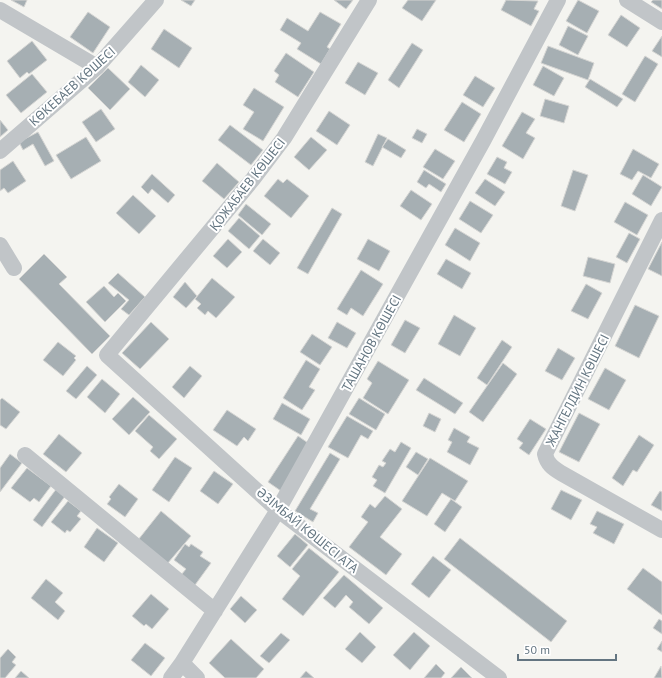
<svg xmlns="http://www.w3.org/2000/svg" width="662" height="678" viewBox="0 0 662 678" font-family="'PT Sans',sans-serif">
  <rect width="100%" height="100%" fill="#f4f4f0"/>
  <!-- building -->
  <path fill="#a6afb3" stroke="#d5d5d3" d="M11,0H27L24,7Z
    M181,0H195L191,6Z
    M334,0H353L346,9Z
    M408,0H436L422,21L402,8Z
    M506,0L538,1L534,9L539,11L531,26L501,10Z
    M578,0L599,11L587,33L566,21Z
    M653,0H662V9L651,2Z
    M88,12L110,27L93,53L70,37Z
    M320,12L341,24L327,47L330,49L321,64L297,49L301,43L280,30L287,18L308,31Z
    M621,15L640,28L627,47L608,35Z
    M568,26L588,36L578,55L559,45Z
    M164,29L192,48L179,68L151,49Z
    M662,36V57L652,51Z
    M32,41L47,60L29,74L27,72L20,78L7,61Z
    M412,43L423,50L399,88L388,80Z
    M548,46L594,63L588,80L541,63Z
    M286,53L314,72L298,97L275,82L279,75L274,71Z
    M645,56L658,64L635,102L622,94Z
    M358,62L378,73L365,95L345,83Z
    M141,65L159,80L145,97L128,82Z
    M543,66L564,78L554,96L533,85Z
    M108,68L130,89L110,110L88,88Z
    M32,74L47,92L21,113L6,95Z
    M475,76L495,88L483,107L463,95Z
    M590,79L623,99L617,107L585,87Z
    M254,88L284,107L263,141L243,129L254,112L243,105Z
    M545,99L569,106L564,123L540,116Z
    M462,102L481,114L464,142L444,130Z
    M101,109L115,129L96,142L82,122Z
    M329,111L350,125L337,145L316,131Z
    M522,112L535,119L526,133L535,138L523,159L502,146Z
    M0,120L8,130L0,137Z
    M230,125L263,150L251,165L218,140Z
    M417,129L427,134L422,143L412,138Z
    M38,132L54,161L45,166L33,144L23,150L19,142Z
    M378,134L387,138L373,166L365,162Z
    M86,137L101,161L71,179L56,155Z
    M311,137L327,150L309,170L294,157Z
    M388,139L406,150L401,158L382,147Z
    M435,149L455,161L443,179L423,167Z
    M633,149L659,164L651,178L638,171L632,180L620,174Z
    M497,157L507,162L504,168L512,172L505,184L487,174Z
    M13,161L26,181L8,193L4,188L0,191V170Z
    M217,163L239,182L224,199L202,181Z
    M424,170L446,184L441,192L429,184L426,188L417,182Z
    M573,170L588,175L575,211L561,206Z
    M152,174L175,195L168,203L152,189L148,194L141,187Z
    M643,175L662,187L651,206L632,194Z
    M278,179L283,183L287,179L309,196L291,218L264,196Z
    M485,179L505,192L495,206L475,193Z
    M411,190L432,204L421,220L400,206Z
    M133,195L156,216L139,234L116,213Z
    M470,201L493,215L481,233L459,219Z
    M625,202L648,215L637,235L614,222Z
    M246,204L271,224L262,235L238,215Z
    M332,208L342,214L308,274L297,268Z
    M239,218L260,236L249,249L228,231Z
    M455,228L480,243L470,261L445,245Z
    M629,233L640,239L627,263L616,257Z
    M228,239L242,252L227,268L213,256Z
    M263,239L280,253L270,265L253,251Z
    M368,239L390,251L379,271L357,259Z
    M662,242V276L648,269Z
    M44,254L67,277L59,284L110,336L92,354L19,279Z
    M588,257L615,264L610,283L583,276Z
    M446,259L471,273L462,289L437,274Z
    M361,270L383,284L363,316L351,308L347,315L337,309Z
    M118,273L145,297L129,315L121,309L129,300L108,283Z
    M212,278L235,297L216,318L208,311L205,315L197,308L201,304L195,299Z
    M185,282L197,296L186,308L173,297Z
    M586,284L602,293L588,319L571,311Z
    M104,286L114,297L118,293L126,301L105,322L86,302Z
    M635,305L659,316L639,358L615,346Z
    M454,315L476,328L460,356L438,344Z
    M405,320L420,328L405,353L391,345Z
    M151,322L169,339L140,369L122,353Z
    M337,322L356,333L347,348L328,338Z
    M312,334L332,347L320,365L300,352Z
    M502,340L512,347L487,385L477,378Z
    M58,342L76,356L74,358L76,360L63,376L43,360Z
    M558,348L575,358L562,380L545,371Z
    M306,360L320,369L309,387L315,390L302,410L283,398Z
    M378,361L409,380L388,414L363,398L372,383L367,379Z
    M503,363L517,374L483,422L469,412Z
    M87,366L97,375L76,399L66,391Z
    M190,366L202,376L184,398L172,387Z
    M605,368L626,380L609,410L588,399Z
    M424,378L463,403L455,414L416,390Z
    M102,379L120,394L105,413L87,397Z
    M133,397L150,412L129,435L112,419Z
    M2,398L20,412L6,429L0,425V400Z
    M359,398L385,414L376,430L349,414Z
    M282,403L310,419L301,435L273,419Z
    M227,410L256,429L248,441L244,437L237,446L213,430Z
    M429,413L441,419L435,432L423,426Z
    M579,413L600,424L579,462L559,452Z
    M149,415L177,439L159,459L150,451L153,447L135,431Z
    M347,416L373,431L368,439L361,435L348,458L328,447Z
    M530,419L546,429L529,455L519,448L523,443L517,439Z
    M454,428L470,437L467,442L479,448L470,465L447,452L452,442L448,440Z
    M59,434L82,453L66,472L43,454Z
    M639,435L654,445L637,472L633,470L623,486L612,478Z
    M298,436L311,445L281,491L268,482Z
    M401,442L411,448L385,493L373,486L377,480L372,477L379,465L383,467L386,463L382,461L390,449L395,452Z
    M416,452L428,459L418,475L406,467Z
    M330,453L340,459L310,509L318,513L313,522L295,511Z
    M10,454L22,463L0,492V468Z
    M175,457L192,468L169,502L152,490Z
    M430,458L468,481L455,501L442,493L427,516L402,501Z
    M27,468L51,486L39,502L34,498L30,502L11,488Z
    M214,471L233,484L218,504L200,491Z
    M119,484L138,499L125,517L107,504L111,499L109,497Z
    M57,488L66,495L42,527L33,520Z
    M561,490L582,500L571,520L551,509Z
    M660,491L662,492V511L651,505Z
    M385,496L402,509L380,537L402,554L386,575L349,547L368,522L361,517L370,504L375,508Z
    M451,499L462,507L445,532L434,524Z
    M68,501L81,511L77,516L81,519L70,532L67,530L65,533L51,522Z
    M161,511L191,536L167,564L138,540Z
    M597,511L624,524L614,544L593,533L597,527L590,524Z
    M97,528L118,543L104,562L84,547Z
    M295,534L308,545L290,567L277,556Z
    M460,538L567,621L551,642L444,559Z
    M185,544L189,547L191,544L203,552L200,556L211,563L195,585L181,575L186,569L174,560Z
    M309,548L339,572L303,616L282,599L300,576L292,569Z
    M433,556L451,570L429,598L411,584Z
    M643,568L662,582V615L627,589Z
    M344,575L383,608L369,624L349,607L353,602L346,595L335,608L323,598Z
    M46,579L63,593L55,602L65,611L58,620L31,598Z
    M151,594L169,609L152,629L146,624L144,626L132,616Z
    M241,596L257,610L245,623L230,609Z
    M659,619L662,621V634L653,628Z
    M360,632L376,647L362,663L345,649Z
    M414,632L430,646L410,670L393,655Z
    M281,633L290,640L269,663L260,656Z
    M231,639L264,669L256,678H225L209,663Z
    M662,641V652L657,649Z
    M145,643L165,658L151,676L131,660Z
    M8,649L16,657L12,662L16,665L5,678H0V658Z
    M436,664L445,673L441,678H424Z
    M661,666L662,678H654Z
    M461,667L472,678H451Z
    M21,671L29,678H15Z
    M306,671L314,678H300Z"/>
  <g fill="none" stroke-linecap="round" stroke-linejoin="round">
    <!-- minor -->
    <path stroke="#c1c5c8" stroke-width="16" d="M369,0L284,138L253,179L107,355L278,510L499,678
      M627,0L662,22
      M0,10L97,67
      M0,151L97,67L156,0
      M662,220L545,454C547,464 553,468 561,473L662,530
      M0,245L14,268
      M25,455L215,611
      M182,663L197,678
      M171,678L182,663L278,510L483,141L558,0"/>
  </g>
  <g text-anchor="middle" stroke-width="4" stroke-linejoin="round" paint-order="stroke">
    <!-- street labels -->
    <g font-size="13" fill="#637581" stroke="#fff">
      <text transform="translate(72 86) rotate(-42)" y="5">КӨКЕБАЕВ КӨШЕСІ</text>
      <text transform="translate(247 184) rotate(-52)" y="5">ҚОЖАБАЕВ КӨШЕСІ</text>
      <text transform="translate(371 343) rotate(-61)" y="5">ТАШАНОВ КӨШЕСІ</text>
      <text transform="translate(577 390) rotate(-63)" y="5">ЖАНГЕЛДИН КӨШЕСІ</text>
      <text transform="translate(308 530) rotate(39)" y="5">ӘЗІМБАЙ КӨШЕСІ АТА</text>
    </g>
  </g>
  <!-- scale -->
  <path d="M518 654v6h98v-6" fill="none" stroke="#637581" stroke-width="2"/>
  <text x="524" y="654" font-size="12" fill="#637581" stroke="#ffffff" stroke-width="3" paint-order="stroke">50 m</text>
</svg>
